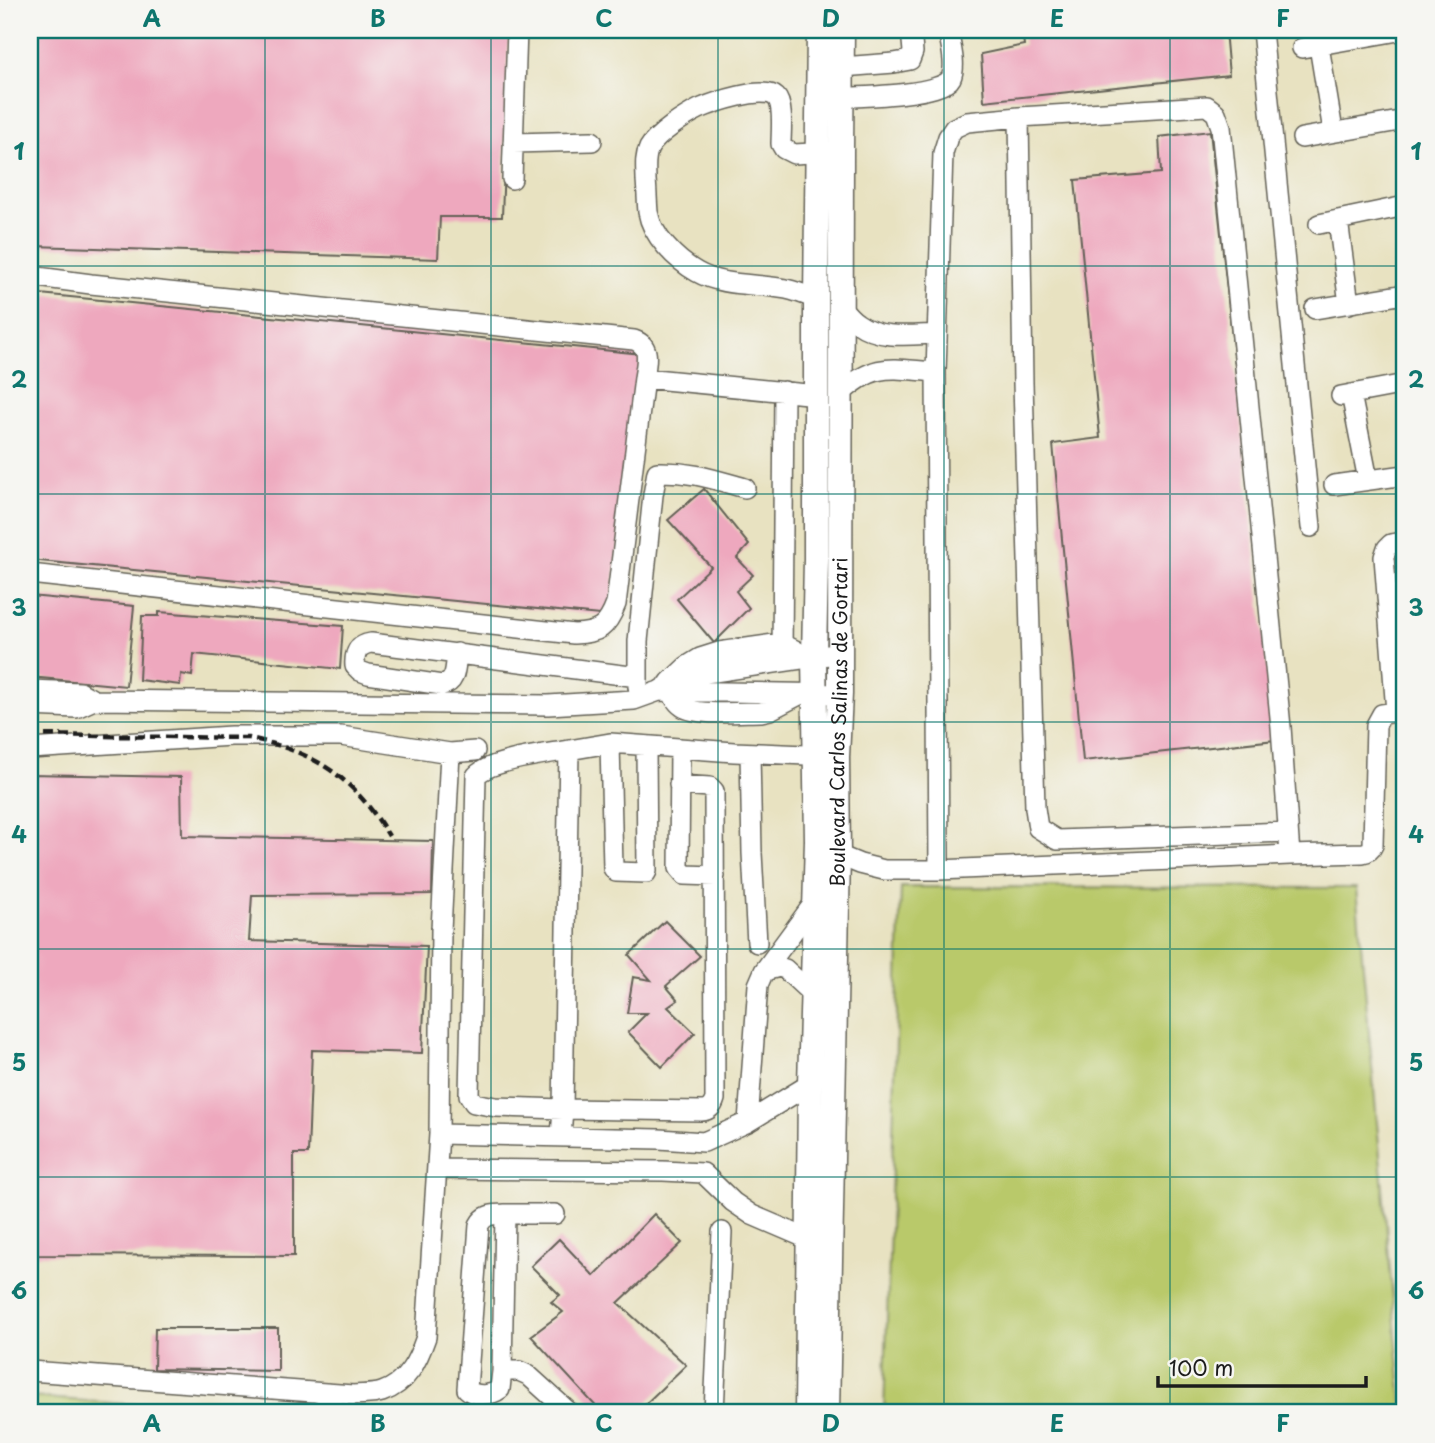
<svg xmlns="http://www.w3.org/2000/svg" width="1435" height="1443" viewBox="0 0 1435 1443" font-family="'Playpen Sans',sans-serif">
  <rect width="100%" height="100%" fill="#f6f6f2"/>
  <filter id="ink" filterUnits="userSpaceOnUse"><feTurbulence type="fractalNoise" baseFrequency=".0143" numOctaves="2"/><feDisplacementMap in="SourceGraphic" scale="14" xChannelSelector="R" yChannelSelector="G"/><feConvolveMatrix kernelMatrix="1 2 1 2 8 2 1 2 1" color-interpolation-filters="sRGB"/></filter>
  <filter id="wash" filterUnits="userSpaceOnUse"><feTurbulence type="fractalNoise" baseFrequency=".00686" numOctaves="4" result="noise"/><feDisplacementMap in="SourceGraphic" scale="28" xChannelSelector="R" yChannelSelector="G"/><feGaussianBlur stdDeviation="1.57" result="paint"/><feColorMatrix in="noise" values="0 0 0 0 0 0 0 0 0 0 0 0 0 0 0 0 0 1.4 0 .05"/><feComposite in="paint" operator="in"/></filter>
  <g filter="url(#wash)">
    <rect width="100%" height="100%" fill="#e8e2c1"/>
    <!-- green -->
    <path fill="#b9c96b" stroke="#6a7244" stroke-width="2" d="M901,887L1356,888L1403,1413H884Z
      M30,1397L252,1413H30Z"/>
    <g id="blocks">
      <!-- building -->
      <path fill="#eea8be" d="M30,30H509L502,217H440L438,259L34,246L35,209H30Z
        M1022,30H1225L1229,75L984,101L981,54L1024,45Z
        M1210,131L1275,740L1083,761L1053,444L1100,438L1075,180L1161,173L1159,137Z
        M30,293L642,354L610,616L30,560Z
        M704,489L749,545L737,558L753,575L736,591L749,608L714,643L677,599L711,567L668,520Z
        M30,596L134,606L126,686L30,677Z
        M159,612L343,626L340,669L194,654L192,676L181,674L180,685L139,680L142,616H159Z
        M30,774L181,777L182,836L433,841L432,894L252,895L249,941L427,946L422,1053L312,1050L308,1154H294V1256L30,1255Z
        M665,921L700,956L666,986L678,1000L668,1007L695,1033L662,1067L628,1032L647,1013H627L633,977L651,980L629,955Z
        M654,1214L682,1243L618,1303L686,1365L636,1413H602L531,1336L563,1312L551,1302L560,1295L531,1266L559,1239L594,1276Z
        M155,1328H278V1371L154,1369Z"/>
    </g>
  </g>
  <g filter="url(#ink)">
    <use href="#blocks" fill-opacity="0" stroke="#636156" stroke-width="2"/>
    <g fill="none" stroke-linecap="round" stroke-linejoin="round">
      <!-- minor casing -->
      <g stroke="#636156" stroke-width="22">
        <path id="minor" d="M1262,30L1311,527
          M1319,46L1333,131
          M1302,48L1404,30
          M842,67L894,63L910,60L913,52L911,30
          M830,98C851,97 942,96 951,78C957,65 950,43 948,30
          M1019,117L1023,383L1035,808L1038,828L1057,840L1288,832
          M1302,138L1405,120
          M513,143L592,141
          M512,179L517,30
          M1338,220L1349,304
          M1319,224L1405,206
          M30,276L91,284L634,340C652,346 646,363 644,378
          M816,299C806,295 796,291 786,289C757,283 723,287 697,272C676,260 652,236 648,212C647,201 647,190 646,180C646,169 644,158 649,148C657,134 685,116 699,109C713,103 764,85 776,97C784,105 781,133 781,144L784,149L794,154L830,152
          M841,307C846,313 851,319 857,323C880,340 910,335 937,334
          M1315,309L1405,294
          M841,393C877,361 891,369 936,372
          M1351,394L1368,480
          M1341,396L1405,384
          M1334,485L1405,475
          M30,574L574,634C599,633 607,628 616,604L644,378L817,395
          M457,653C455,666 457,683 442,685L368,674L360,671L355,666C354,653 358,645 371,643L638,677
          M782,656L784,391
          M638,687V641L653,495L657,472C690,471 713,479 745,488
          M30,690L80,692L94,700
          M660,691L840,694
          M801,694L770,710L761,712C743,712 696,716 683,707C674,701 671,692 670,682L687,666L700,658L719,652L781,643L795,650L806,658
          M30,706L76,708L94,700L548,705L634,700L659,691L681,677L692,674L714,672L828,655
          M1396,712L1384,557L1387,548L1391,544L1405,542
          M610,743L613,868L616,872L646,873L647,871L646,746
          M680,748L679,868L685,875L715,876
          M30,749L231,736H341L450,753L475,751
          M569,750L610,743L734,752L829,756
          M750,753L752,853L757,943
          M838,855L860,864L884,870H939L1290,855L1281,727L1221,127L1216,113L1207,106L1019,117L967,122L954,128L948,137L943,153L936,372L939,870
          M1290,855L1363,853C1369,852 1371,850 1373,845L1376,725L1382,714L1405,711
          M764,971L779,967L785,969L812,994
          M748,1122L758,985L764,971L814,903
          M439,1134L659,1139L704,1142L748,1122L810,1084
          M561,1137L563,1109L569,750C548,754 489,760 476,776L469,1095L474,1103L496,1107L563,1109L702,1111C709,1111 713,1106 715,1099L714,791L710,787L679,785
          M438,1169L663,1171L703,1173L733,1202L752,1215L808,1239
          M505,1214H555
          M30,1371L353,1395C362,1394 373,1395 382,1392C408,1383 418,1360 426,1337L439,1134L441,930L450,753
          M502,1371L500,1389C491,1396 475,1397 467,1389L479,1225C485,1213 494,1215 505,1214L502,1371H519L528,1375L570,1413
          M714,1413L722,1232"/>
      </g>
      <!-- major casing -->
      <g stroke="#636156" stroke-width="27">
        <g id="major">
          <path d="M807,1413L810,1084L817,840L814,657L816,559V299L819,30"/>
          <path id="s1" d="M827,1413L838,855L837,757L840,694L841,152L842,30"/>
        </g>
      </g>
      <!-- minor -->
      <use href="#minor" stroke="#fff" stroke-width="19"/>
      <!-- major -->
      <use href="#major" stroke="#fff" stroke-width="24"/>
      <!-- rail -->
      <path stroke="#1c1c1c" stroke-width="4.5" stroke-dasharray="10 5" stroke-linecap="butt" d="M30,735L249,738C316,752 353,777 389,836"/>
    </g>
  </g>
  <!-- grid -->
  <path fill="none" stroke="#0f766e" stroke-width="2" stroke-opacity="0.55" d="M265,30V1413M491,30V1413M718,30V1413M944,30V1413M1170,30V1413M30,266H1405M30,494H1405M30,722H1405M30,949H1405M30,1177H1405"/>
  <g text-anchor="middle" stroke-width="5" stroke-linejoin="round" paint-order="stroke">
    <!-- street labels -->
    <g font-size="19" fill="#1c1c1c" stroke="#f6f6f2">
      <text dy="7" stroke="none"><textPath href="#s1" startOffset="691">Boulevard Carlos Salinas de Gortari</textPath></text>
    </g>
  </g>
  <!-- margin -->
  <rect width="1435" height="1443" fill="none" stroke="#f6f6f2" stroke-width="77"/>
  <!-- scale -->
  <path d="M1158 1376v10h208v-10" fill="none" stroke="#1c1c1c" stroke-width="3.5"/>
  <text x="1169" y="1376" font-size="21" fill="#1c1c1c" stroke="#f6f6f2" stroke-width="5" paint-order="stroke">100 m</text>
  <rect x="38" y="38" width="1358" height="1366" fill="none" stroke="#0f766e" stroke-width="2.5"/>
  <g font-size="23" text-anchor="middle" font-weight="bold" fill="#0f766e">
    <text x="152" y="27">A</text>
    <text x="378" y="27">B</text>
    <text x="604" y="27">C</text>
    <text x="831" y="27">D</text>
    <text x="1057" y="27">E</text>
    <text x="1283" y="27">F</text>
    <text x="19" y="160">1</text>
    <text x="1416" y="160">1</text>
    <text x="19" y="388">2</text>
    <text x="1416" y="388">2</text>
    <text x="19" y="616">3</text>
    <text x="1416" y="616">3</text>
    <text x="19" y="843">4</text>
    <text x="1416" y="843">4</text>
    <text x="19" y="1071">5</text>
    <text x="1416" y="1071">5</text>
    <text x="19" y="1299">6</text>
    <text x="1416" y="1299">6</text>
    <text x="152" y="1432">A</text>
    <text x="378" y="1432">B</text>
    <text x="604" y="1432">C</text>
    <text x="831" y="1432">D</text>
    <text x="1057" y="1432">E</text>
    <text x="1283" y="1432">F</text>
  </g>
</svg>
